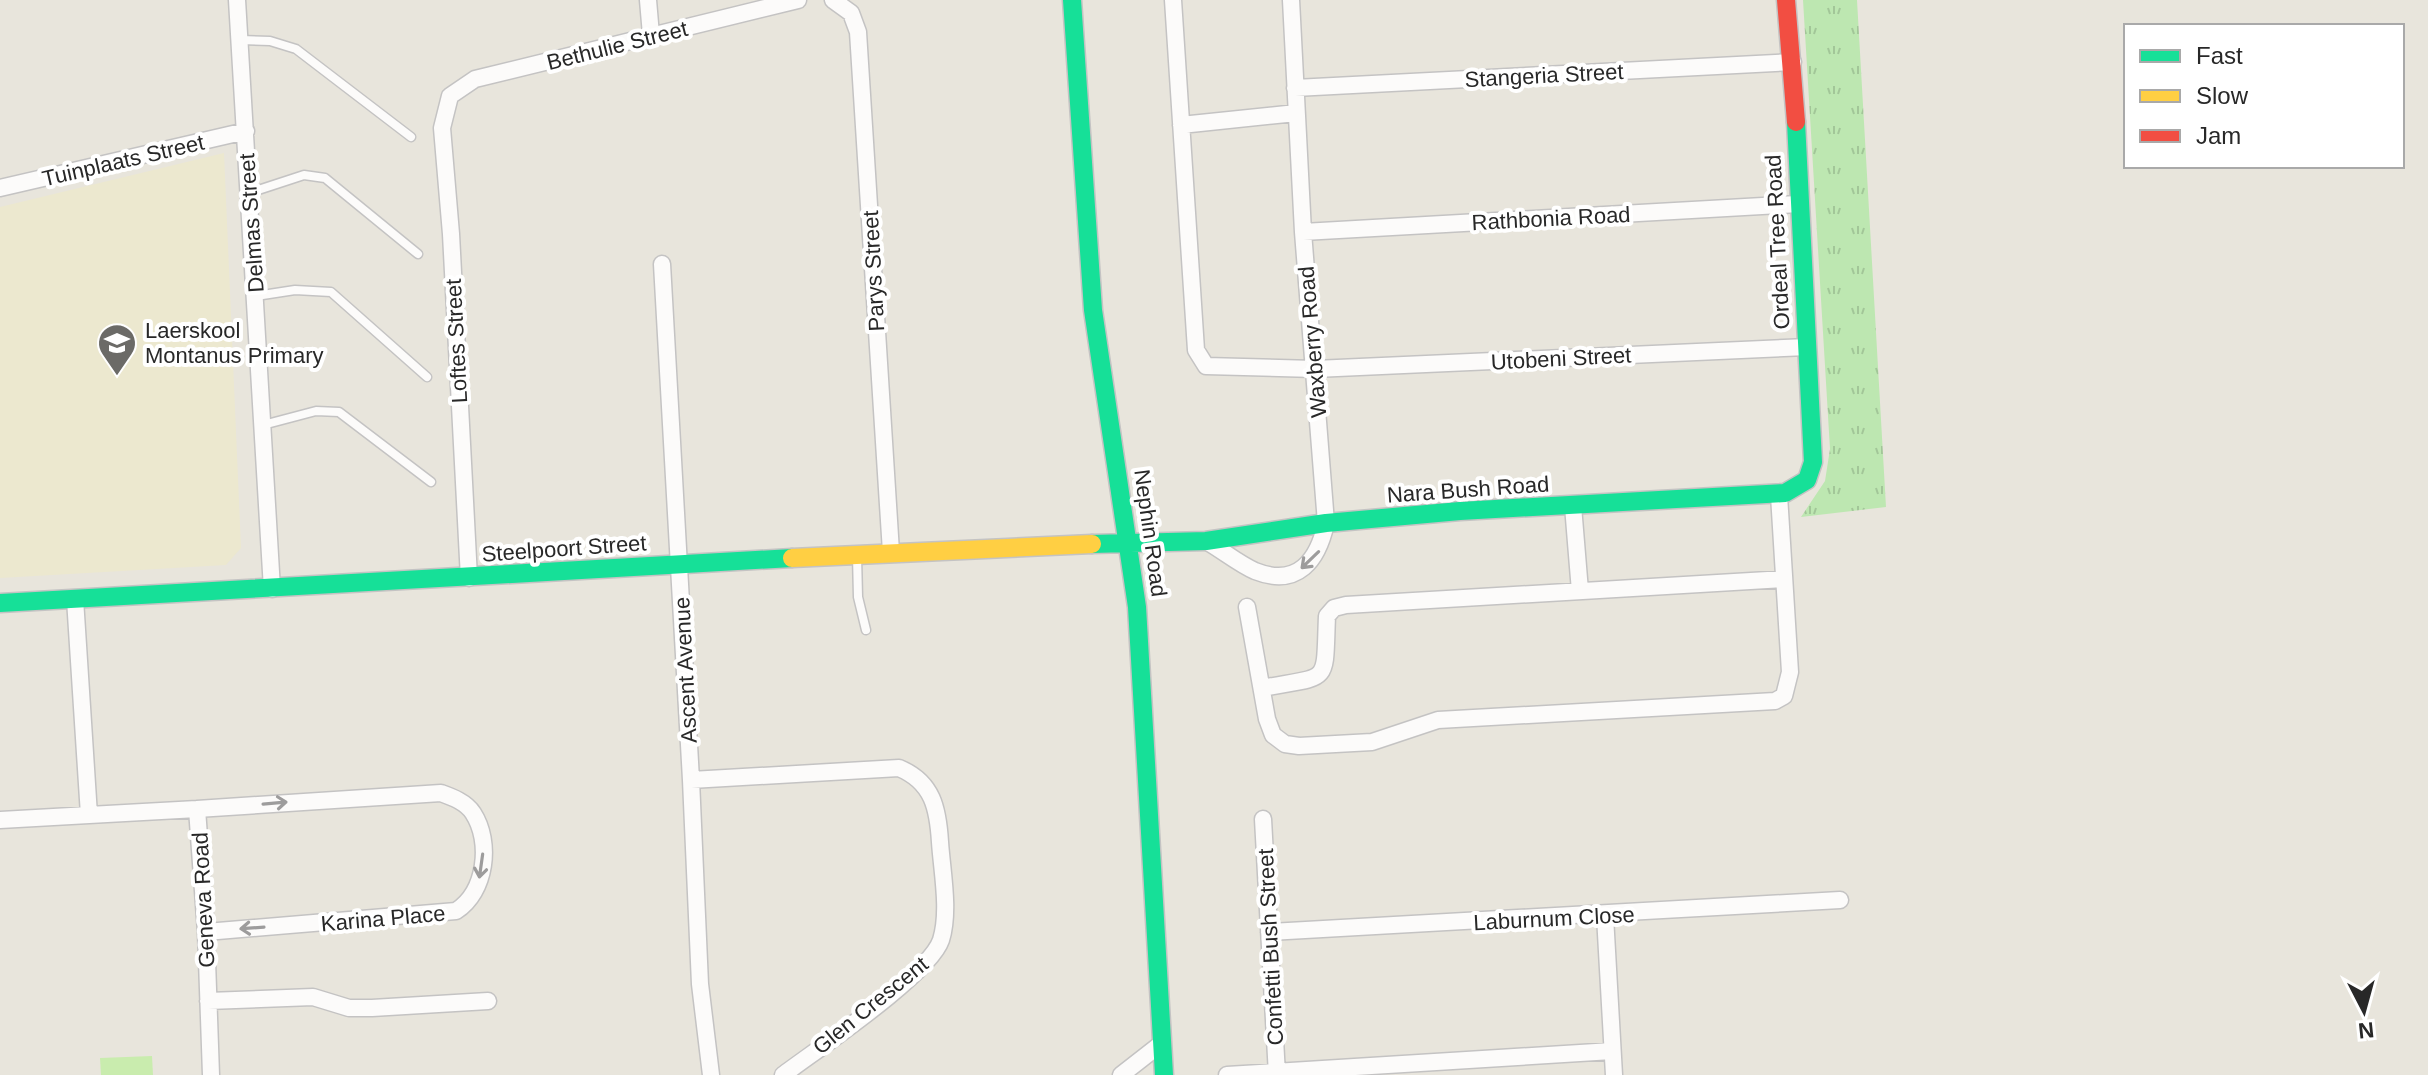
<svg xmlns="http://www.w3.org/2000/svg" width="2428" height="1075" viewBox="0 0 2428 1075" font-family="Arial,sans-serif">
  <defs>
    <pattern id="park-tufts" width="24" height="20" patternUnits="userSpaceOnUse" patternTransform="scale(2)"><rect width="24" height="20" fill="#bde7b1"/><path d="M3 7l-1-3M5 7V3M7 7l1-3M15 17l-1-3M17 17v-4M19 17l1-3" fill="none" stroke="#a2c698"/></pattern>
  </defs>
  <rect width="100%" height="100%" fill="#e8e5dc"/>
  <!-- education -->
  <path fill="#ece8cf" d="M224,153L241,548L226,565L0,578V207Z"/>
  <!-- park -->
  <path fill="url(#park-tufts)" d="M1803,0H1857L1886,507L1801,517L1825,481L1830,449Z"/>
  <!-- pitch -->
  <path fill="#c9ecae" d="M152,1056L153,1075H101L100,1058Z"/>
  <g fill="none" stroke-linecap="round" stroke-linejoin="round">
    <!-- lane casing -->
    <g stroke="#c4c3c3" stroke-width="11">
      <path id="lane" d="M240,40L270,41L296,49L411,137
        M249,193L304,175L325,178L418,254
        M256,296L295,290L331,292L427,377
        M263,425L316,411L339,412L431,482
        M857,556L858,597L866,630"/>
    </g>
    <!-- street casing -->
    <g stroke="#c4c3c3" stroke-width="19">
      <path id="street" d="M237,0L272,589
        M648,0L651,35
        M833,0L851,13L858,32L891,552
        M1173,0L1196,350L1206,366L1315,369L1807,347
        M1295,88L1793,62
        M1181,125L1296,113
        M0,188L246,131
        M1303,232L1798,204
        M662,264L691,780L700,984L711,1075
        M1573,506L1580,591
        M1206,541C1222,550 1239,564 1255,571C1298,588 1318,560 1326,523L1303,232L1291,0
        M469,578L451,234L442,128L450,96L475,79L798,0
        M75,599L89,815L197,809L206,932L211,1075
        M1247,607L1267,719L1273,735L1285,744L1299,746L1372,742L1438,720L1775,701L1784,696L1790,672L1779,495
        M1262,688C1332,675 1324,686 1327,616L1334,608L1346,605L1784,579
        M691,780L899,768C933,782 938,809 940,842C942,872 950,911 941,940C929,975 816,1050 783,1075
        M197,809L441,793C452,797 466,802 473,813C492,842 486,892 456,911L206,932
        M1263,819L1277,1075
        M0,820L89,815
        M1605,916L1614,1075
        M1269,932L1840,900
        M208,1001L313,997L349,1008H372L488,1001
        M1121,1075L1162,1043
        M1227,1075L1612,1051"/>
    </g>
    <!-- fast casing -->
    <g stroke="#c4c3c3" stroke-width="21">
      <path id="fast" d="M1072,0L1093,310L1137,607L1164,1075
        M1092,544L1206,541L1326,523L1460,511L1785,493L1807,480L1813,462L1796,122
        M0,603L792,558"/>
    </g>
    <!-- slow casing -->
    <g stroke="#c4c3c3" stroke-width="21">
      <path id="slow" d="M792,558L1092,544"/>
    </g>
    <!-- jam casing -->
    <g stroke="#c4c3c3" stroke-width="21">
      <path id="jam" d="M1786,0L1796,122"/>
    </g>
    <!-- lane -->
    <use href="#lane" stroke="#fcfbfa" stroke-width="8"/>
    <!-- street -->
    <use href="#street" stroke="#fcfbfa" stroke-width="16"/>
    <!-- fast -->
    <use href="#fast" stroke="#16e098" stroke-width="18"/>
    <!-- slow -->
    <use href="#slow" stroke="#ffcf43" stroke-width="18"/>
    <!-- jam -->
    <use href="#jam" stroke="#f24e42" stroke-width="18"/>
  </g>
  <!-- one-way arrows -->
  <defs><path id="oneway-shaft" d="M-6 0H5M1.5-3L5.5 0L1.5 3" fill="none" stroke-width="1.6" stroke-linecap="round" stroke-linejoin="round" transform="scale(2)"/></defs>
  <g stroke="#9d9c9c">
    <use href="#oneway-shaft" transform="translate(1310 560) rotate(136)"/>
    <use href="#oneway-shaft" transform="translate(275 803) rotate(-5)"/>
    <use href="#oneway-shaft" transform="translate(481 866) rotate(98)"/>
    <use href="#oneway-shaft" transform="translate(252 928) rotate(176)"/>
  </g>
  <!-- icons -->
  <defs>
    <g id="school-pin" transform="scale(2)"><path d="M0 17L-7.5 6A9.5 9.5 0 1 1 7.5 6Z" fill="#6b6a67" stroke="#fff"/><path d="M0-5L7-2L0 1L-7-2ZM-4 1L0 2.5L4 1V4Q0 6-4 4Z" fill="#fff"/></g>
  </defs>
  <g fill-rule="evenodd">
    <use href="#school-pin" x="117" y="343"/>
  </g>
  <g text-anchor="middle" stroke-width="8" stroke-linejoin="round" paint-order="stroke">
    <!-- street labels -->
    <g font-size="22" fill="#282828" stroke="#fff">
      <text transform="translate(617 45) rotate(-14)" y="8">Bethulie Street</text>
      <text transform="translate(1544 75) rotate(-3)" y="8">Stangeria Street</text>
      <text transform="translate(123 160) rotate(-13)" y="8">Tuinplaats Street</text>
      <text transform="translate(1551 218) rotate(-3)" y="8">Rathbonia Road</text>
      <text transform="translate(251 223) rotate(-94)" y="8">Delmas Street</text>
      <text transform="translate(1777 242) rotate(-93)" y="8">Ordeal Tree Road</text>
      <text transform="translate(873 271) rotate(-93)" y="8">Parys Street</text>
      <text transform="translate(456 341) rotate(-93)" y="8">Loftes Street</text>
      <text transform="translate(1312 342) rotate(-95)" y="8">Waxberry Road</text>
      <text transform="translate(1561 358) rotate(-3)" y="8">Utobeni Street</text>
      <text transform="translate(1468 489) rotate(-4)" y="8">Nara Bush Road</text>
      <text transform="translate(1151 533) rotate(82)" y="8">Nephin Road</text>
      <text transform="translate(564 548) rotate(-4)" y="8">Steelpoort Street</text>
      <text transform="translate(685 670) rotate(-93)" y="8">Ascent Avenue</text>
      <text transform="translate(203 900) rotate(-93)" y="8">Geneva Road</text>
      <text transform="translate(383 918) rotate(-5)" y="8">Karina Place</text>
      <text transform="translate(1554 918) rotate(-3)" y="8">Laburnum Close</text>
      <text transform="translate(1270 947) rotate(-93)" y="8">Confetti Bush Street</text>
      <text transform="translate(870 1005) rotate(-39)" y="8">Glen Crescent</text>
    </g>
    <!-- poi labels -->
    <g font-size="22" fill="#282828" stroke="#fff" text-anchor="start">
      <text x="145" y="338">Laerskool<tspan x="145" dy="25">Montanus Primary</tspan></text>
    </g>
  </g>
  <!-- legend -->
  <rect x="2124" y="24" width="280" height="144" fill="#ffffff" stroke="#a9a9a9" stroke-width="2"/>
  <rect x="2140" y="50" width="40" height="12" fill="#16e098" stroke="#a9a9a9" stroke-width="2"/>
  <text x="2196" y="64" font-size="24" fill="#282828">Fast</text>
  <rect x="2140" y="90" width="40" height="12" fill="#ffcf43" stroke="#a9a9a9" stroke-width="2"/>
  <text x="2196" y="104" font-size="24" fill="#282828">Slow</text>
  <rect x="2140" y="130" width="40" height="12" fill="#f24e42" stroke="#a9a9a9" stroke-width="2"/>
  <text x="2196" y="144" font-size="24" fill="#282828">Jam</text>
  <!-- north arrow -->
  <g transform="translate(2364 1011) rotate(174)" stroke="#ffffff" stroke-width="6" paint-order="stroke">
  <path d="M0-6L14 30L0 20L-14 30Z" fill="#282828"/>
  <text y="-12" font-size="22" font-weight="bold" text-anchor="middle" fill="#282828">N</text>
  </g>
</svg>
